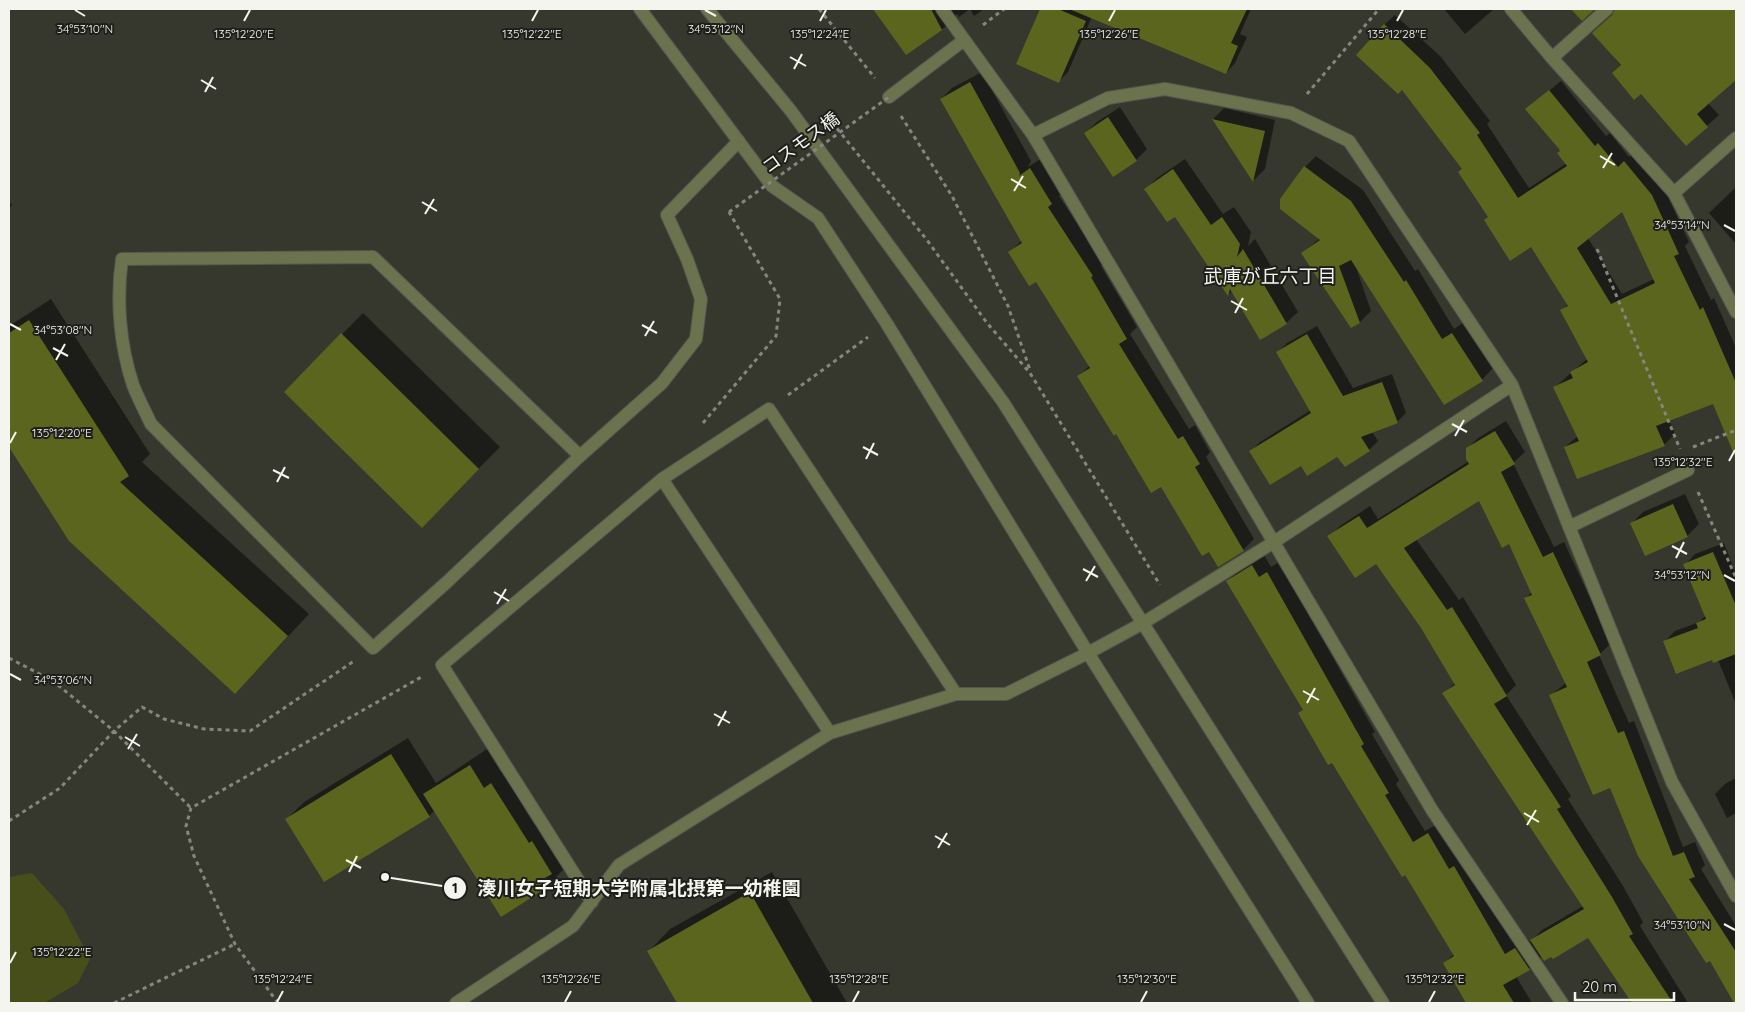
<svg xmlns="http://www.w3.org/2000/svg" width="1745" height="1012" viewBox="0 0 1745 1012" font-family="Quicksand,'Noto Sans JP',sans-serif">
  <rect width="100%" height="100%" fill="#36382e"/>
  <!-- green -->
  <path fill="#474e19" d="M32,873L64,909L90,959L78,983L46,1002L9,1003V877Z"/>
  <!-- shadow -->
  <path fill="#0007" fill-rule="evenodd" d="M875,9H984L974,16L970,9L959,17L957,14L945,27L906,53Z
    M1053,9H1088L1094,12L1068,72L1059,81L1027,67Z
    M1118,9H1251L1240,34L1247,37L1235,63L1226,73L1111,25Z
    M1444,9H1494L1465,34Z
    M1618,9H1634L1644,20L1658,9H1736V78L1708,103L1719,115L1686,145L1594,33Z
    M1395,15L1441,57L1490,121L1487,124L1529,188L1567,163L1561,151L1527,109L1561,81L1606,136L1610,133L1629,157L1635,152L1662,184L1689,242L1685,246L1711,300L1714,298L1736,348V415L1721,422L1713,402L1669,420L1675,434L1664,445L1565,447L1578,436L1555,387L1588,358L1562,311L1568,304L1532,245L1489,217L1384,25ZM1622,210L1654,279L1622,294L1588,238Z
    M982,72L1031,161L1028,167L1042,158L1062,192L1059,196L1104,264L1101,266L1137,327L1130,334L1189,429L1195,425L1210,452L1206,457L1254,539L1243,550L1162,485L1117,433L1079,376L1090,365L1036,280L1010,252L1022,240L941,99L952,88Z
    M1120,107L1147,149L1136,160L1085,133L1097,122Z
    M1224,108L1275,120L1265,169L1254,180L1213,119Z
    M1316,156L1363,190L1415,271L1418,269L1454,329L1464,322L1493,368L1482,380L1355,264L1371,311L1360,322L1351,326L1303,253L1320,238L1305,167Z
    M1185,159L1223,214L1234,207L1251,232L1248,246L1255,239L1298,312L1286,323L1232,291L1229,294L1176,215L1146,189L1157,178Z
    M1736,187V244L1709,213Z
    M9,202L12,204L9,210Z
    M51,299L150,454L142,462L309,614L256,671L70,539L9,444V326Z
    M363,313L500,447L422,526L285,392Z
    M1317,326L1353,388L1392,374L1406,413L1397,422L1372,432L1378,441L1369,450L1338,455L1302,464L1251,451L1260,442L1311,410L1277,353L1287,343Z
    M1506,421L1525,452L1513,463L1554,547L1564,542L1611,643L1599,655L1629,723L1634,721L1683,847L1695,842L1705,865L1701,869L1736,926V1003L1611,786L1551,695L1566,683L1526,598L1532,592L1509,542L1479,499L1416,539L1459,600L1463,597L1516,685L1506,695L1571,796L1568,799L1623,886L1643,922L1640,926L1688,1003H1634L1589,937L1552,955L1542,956L1529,969L1516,976L1532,1003H1468L1444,963L1454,954L1406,873L1300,713L1304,709L1228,581L1239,570L1264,555L1271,567L1279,562L1375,732L1372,734L1399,780L1396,784L1425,831L1439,823L1517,944L1527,938L1530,942L1542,930L1583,906L1444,693L1455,683L1422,628L1376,562L1329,537L1340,526L1370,506L1378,519L1469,461L1467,449L1478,438Z
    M1685,494L1699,524L1687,536L1631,524L1643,512Z
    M1724,543L1736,574V704L1718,660L1664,642L1675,631L1699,622L1706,615L1685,565L1695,554Z
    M408,738L436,783L487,749L501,772L508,767L564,869L547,886L435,810L429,816L287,819L304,802Z
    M1736,778V813L1727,818L1715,794L1725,784Z
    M772,872L847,1003H679L649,951L670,929Z"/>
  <!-- building -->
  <path fill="#5c651d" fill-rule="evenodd" d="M873,9H931L942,30L906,55Z
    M1040,9H1058L1086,21L1059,83L1016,64Z
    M1069,9H1247L1231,43L1238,46L1226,74Z
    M1571,9H1595L1582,21Z
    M1615,9H1736V80L1697,114L1708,127L1686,146L1641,94L1634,100L1612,73L1621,65L1592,33L1612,15Z
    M1384,24L1430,68L1480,133L1477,135L1518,198L1567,166L1557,153L1560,151L1559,149L1525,109L1549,90L1595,146L1598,143L1618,167L1624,161L1652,195L1679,254L1674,256L1700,310L1703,307L1736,383V459L1713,404L1656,426L1665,446L1577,479L1564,447L1579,441L1553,387L1573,378L1570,372L1588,362L1560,310L1568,306L1531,247L1510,261L1484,220L1488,217L1458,172L1462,169L1402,90L1398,94L1356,55ZM1622,212L1655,283L1611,304L1577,248Z
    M970,82L1020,173L1019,176L1030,168L1052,204L1048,207L1093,276L1091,277L1127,339L1119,344L1178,439L1183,436L1200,464L1195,467L1244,551L1218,567L1209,552L1202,556L1161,487L1151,493L1116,434L1114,436L1077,376L1090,368L1036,282L1029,286L1008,252L1022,243L940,99Z
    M1108,117L1137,161L1113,177L1084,133Z
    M1212,119L1265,131L1253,182Z
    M1304,166L1351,201L1404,282L1406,280L1442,339L1452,333L1483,381L1444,405L1351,260L1339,266L1360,323L1351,328L1301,253L1320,240L1280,209V199Z
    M1173,169L1211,225L1222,217L1240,244L1237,257L1243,249L1287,324L1260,340L1230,289L1228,296L1175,217L1167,222L1144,189Z
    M29,320L129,476L120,482L288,636L235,694L69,541L9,447V333Z
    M341,333L479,469L422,528L284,392Z
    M1307,334L1343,396L1382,382L1398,423L1361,437L1370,451L1345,467L1337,457L1307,476L1301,466L1270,485L1249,451L1311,413L1276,352Z
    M1495,431L1515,464L1501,472L1543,557L1553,552L1601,655L1587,662L1618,733L1624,731L1673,856L1684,852L1695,877L1689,879L1736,952V1003H1734L1710,961L1706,963L1638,856L1610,788L1593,795L1549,695L1567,687L1524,598L1532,595L1509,544L1502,548L1479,501L1404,548L1447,610L1452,607L1507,696L1494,704L1561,807L1557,809L1612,897L1633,934L1629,936L1673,1003H1632L1588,938L1553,959L1551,957L1544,961L1530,940L1584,909L1442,693L1455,685L1421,628L1376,564L1355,578L1327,536L1359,516L1367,528L1469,464L1466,459V448Z
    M1673,504L1688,537L1645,556L1630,523Z
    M1713,552L1736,606V654L1713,663L1712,660L1676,674L1663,641L1698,628L1696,623L1706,619L1683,564Z
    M1252,565L1259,577L1267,572L1364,744L1361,746L1389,793L1385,795L1413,842L1428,833L1449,869L1454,866L1505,954L1515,948L1530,970L1503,985L1514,1003H1466L1443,963L1454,956L1405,875L1402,877L1332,763L1328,765L1298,713L1303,710L1226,581Z
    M391,754L430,817L324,882L285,819Z
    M470,765L484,788L491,783L529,843L532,841L552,874L543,879L548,887L501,917L423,794Z
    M750,892L813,1003H677L647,951Z"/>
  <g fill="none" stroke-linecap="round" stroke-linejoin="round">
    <!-- minor casing -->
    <g stroke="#54564d" stroke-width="14">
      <path id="minor" d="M640,9L772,186L818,218L887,324L1088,653L1308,1003
        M707,9L791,111L1003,402L1383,1003
        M942,9L1033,135L1432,810L1562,1003
        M1511,9L1552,58L1674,193L1736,312
        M1552,58L1607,9
        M889,97L964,40
        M1033,135L1108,98L1165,89L1291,113L1349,141L1512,385L1672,782L1736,896
        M1674,193L1736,138
        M580,456L373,257L122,259C116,300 120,346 133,385C138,398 145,411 151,424L373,648L447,582L580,456L662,383L696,339L701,299L687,259L667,215L739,141
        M662,479L830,733
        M1569,527L1688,470
        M592,902L442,665L662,479L769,409L956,694
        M456,1003L573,926L619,865L830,733L956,694H1006L1088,653L1143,623L1274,542L1512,385"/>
    </g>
    <!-- path -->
    <path stroke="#85877e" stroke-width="3" stroke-dasharray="4 4" stroke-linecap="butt" d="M819,9L875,78
      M983,25L1004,9
      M1307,94L1379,9
      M827,116L927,240L987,323L1030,373L1160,585
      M901,116L952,196L1008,306L1030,370
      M1597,249L1680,449
      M788,395L868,337
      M703,423L776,336L780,299L729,212
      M1693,447L1736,430
      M1698,492L1736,578
      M9,658L53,681L114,731L191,808
      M9,821L60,788L114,731L142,707L164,719L204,729L250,731L354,661
      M114,1003L235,944
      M278,1003L235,944L194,856L186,826L191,808L423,676"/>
    <!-- minor -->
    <use href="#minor" stroke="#6b724e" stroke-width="12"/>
    <!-- path-bridge -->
    <path stroke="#85877e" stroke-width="3" stroke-dasharray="4 4" stroke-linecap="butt" d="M729,212L889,97"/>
  </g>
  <!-- ticks -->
  <path fill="none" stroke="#f4f5ef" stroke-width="2" d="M75,10L85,16M705,10L716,16M244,21L250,10M532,21L538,10M820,21L826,10M1109,21L1115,10M1397,21L1403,10M790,57L806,66M794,69L802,54M201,80L216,89M205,92L213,77M1600,156L1615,165M1603,168L1612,153M1011,179L1026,188M1014,191L1023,176M422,202L437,211M425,214L434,199M1724,225L1735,231M1231,301L1247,310M1235,313L1243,298M10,324L21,330M642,325L657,333M645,336L654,321M53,348L68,356M56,360L65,344M1452,424L1467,432M1455,436L1464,420M10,443L16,432M863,447L878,455M866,459L874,443M1729,461L1735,450M273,470L289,478M277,482L285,467M1672,546L1687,554M1676,558L1684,542M1083,569L1098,577M1724,575L1735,581M1086,581L1095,566M494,592L509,601M497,604L506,589M10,674L21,680M1303,691L1319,700M1307,703L1315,688M714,714L730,723M718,726L726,711M125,737L140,746M128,749L137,734M1524,813L1539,822M1527,825L1536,810M935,836L950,845M938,848L947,833M346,860L361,868M349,872L357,856M1724,924L1735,930M10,963L16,952M277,1002L283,991M565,1002L571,991M853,1002L859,991M1141,1002L1147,991M1429,1002L1435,991"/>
  <g text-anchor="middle" stroke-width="4" stroke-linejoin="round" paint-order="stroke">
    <!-- street labels -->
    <g font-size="18" fill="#f4f5ef" stroke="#1e1f1a">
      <text transform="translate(801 143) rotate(-36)" y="6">コスモス橋</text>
    </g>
    <!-- neighbourhood labels -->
    <g font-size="19" fill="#f4f5ef" stroke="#1e1f1a">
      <text x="1270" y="283">武庫が丘六丁目</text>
    </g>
  </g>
  <g font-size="12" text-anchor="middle" fill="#f4f5ef" stroke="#1e1f1a" stroke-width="4" stroke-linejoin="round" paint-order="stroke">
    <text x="85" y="33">34°53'10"N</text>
    <text x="716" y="33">34°53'12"N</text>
    <text x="244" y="38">135°12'20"E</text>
    <text x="532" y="38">135°12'22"E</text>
    <text x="820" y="38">135°12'24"E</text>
    <text x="1109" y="38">135°12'26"E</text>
    <text x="1397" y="38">135°12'28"E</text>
    <text x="1682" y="229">34°53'14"N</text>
    <text x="63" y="334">34°53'08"N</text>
    <text x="62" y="437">135°12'20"E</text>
    <text x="1683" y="466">135°12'32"E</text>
    <text x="1682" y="579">34°53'12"N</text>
    <text x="63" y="684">34°53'06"N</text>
    <text x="1682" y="929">34°53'10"N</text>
    <text x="62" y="956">135°12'22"E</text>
    <text x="283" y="983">135°12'24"E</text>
    <text x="571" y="983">135°12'26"E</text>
    <text x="859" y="983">135°12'28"E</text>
    <text x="1147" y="983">135°12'30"E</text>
    <text x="1435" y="983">135°12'32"E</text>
  </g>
  <!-- callouts -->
  <path fill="none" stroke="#f4f5ef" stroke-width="2" d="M385 877L455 888"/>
  <g fill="#f4f5ef" stroke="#1e1f1a" stroke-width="2">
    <circle cx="385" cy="877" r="5"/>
    <circle cx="455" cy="888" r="12"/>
  </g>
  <g font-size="15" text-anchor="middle" font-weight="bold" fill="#111">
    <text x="455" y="893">1</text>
  </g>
  <g font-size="19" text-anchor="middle" font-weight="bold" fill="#f4f5ef" stroke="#1e1f1a" stroke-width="4" stroke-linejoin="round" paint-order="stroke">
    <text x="639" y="895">湊川女子短期大学附属北摂第一幼稚園</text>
  </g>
  <!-- border -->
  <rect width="1745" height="1012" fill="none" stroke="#f4f5ef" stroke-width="20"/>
  <!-- scale -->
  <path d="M1575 992v8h99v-8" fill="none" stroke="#f4f5ef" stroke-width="2.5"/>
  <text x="1582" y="992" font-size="15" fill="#f4f5ef" stroke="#1e1f1a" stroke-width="4" paint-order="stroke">20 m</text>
</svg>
